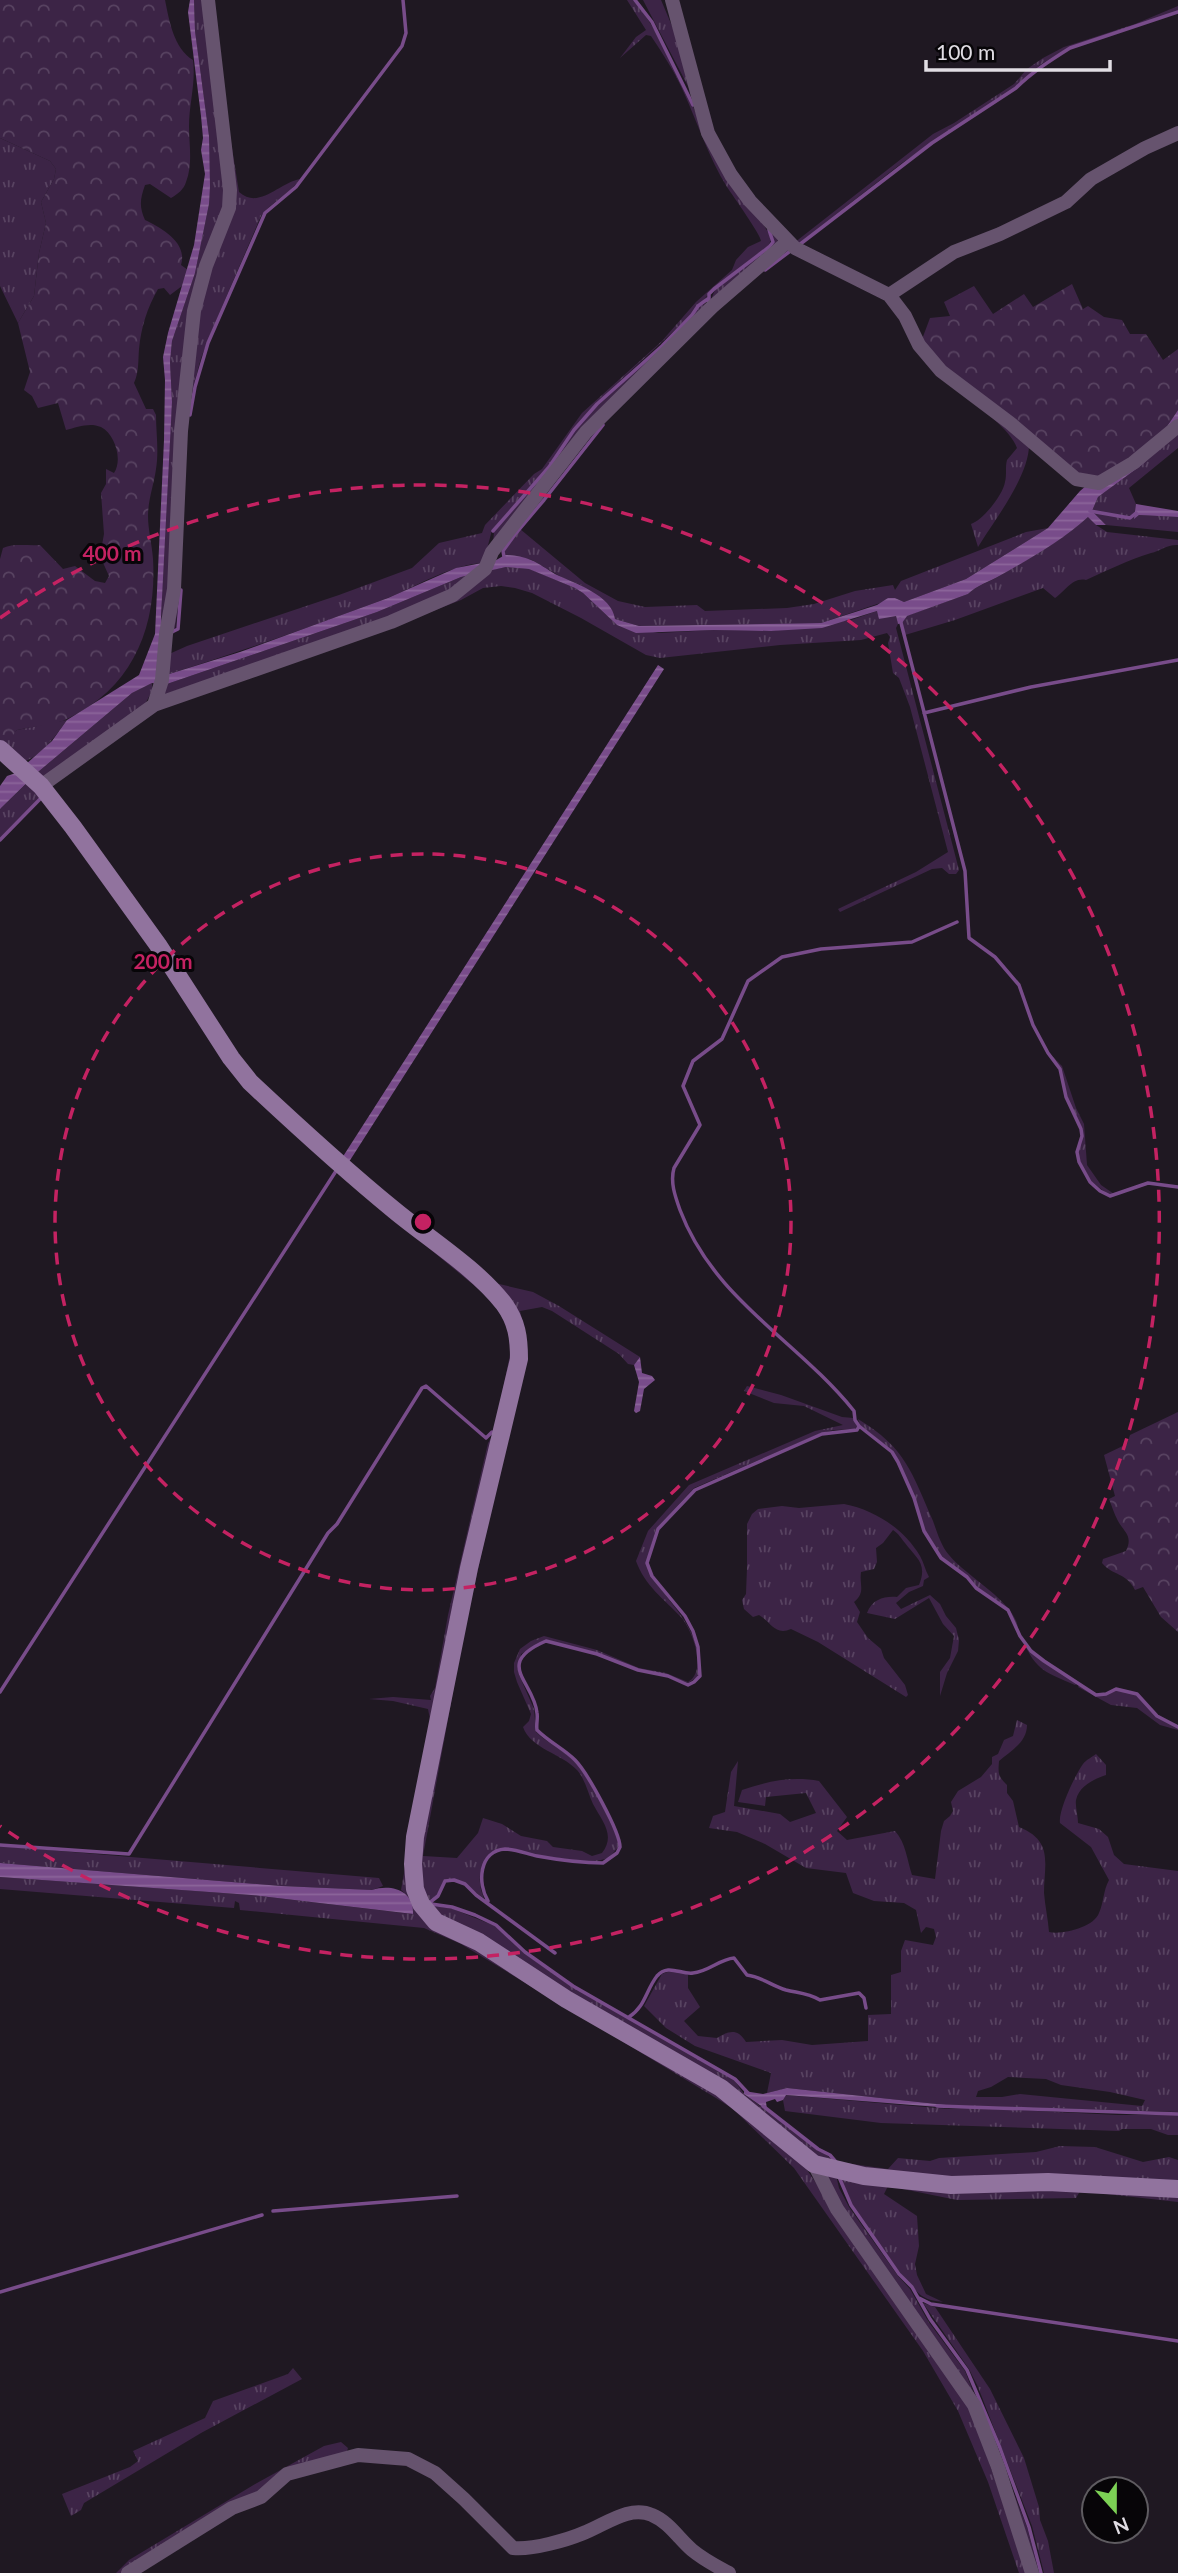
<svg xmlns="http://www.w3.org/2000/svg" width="1178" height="2573" viewBox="0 0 1178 2573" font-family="Lato,sans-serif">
  <defs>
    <pattern id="grass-tufts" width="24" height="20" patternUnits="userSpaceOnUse" patternTransform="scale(1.75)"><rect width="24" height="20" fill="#3c2446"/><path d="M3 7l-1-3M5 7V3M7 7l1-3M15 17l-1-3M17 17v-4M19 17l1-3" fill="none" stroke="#584361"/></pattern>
    <pattern id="forest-crowns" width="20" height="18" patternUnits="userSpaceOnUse" patternTransform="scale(1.75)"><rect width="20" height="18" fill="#3c2446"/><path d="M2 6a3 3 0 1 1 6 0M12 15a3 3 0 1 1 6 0" fill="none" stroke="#584361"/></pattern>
    <pattern id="water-rules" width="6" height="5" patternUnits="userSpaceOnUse" patternTransform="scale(1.75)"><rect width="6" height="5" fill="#784c8a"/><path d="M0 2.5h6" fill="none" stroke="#8b659a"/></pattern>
  </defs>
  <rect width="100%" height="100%" fill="#1f1822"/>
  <!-- grass -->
  <path fill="url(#grass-tufts)" fill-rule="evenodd" d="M194,0H203L224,183L223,208L204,265L171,589L161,629L163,545L172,402L170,362L172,341L195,273L209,204V136L195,31Z
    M627,0H634C656,29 674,63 689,97C703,129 714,160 733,189C744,205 766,221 771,240L768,246L712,290L691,315L596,403L573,430L548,466L492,530L487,549L493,544L494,532L550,467L575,431L597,405L679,330L692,317L698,307L710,302L715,290L772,245L774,241L769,229L738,193L711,148L690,90L643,0H661L686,59L707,133L729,176L776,232L778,240L772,250L728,288L583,431L507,528L491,550L486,563C452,563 417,587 385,599C313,626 240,652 166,675L167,655L187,646L339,595L412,568L439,543L482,533L485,525L534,474L542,469L582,413L662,341L696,302L732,270L736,260L748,247L761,241C761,235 733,196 727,187C709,158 698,124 684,93C675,72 663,54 651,36L646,35L620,58L636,37L646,30Z
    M1178,6V11L1069,47L1040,65L1016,87L902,163L795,246L794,243L933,134L954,123L1014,84L1027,69L1043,58L1064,47L1135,24Z
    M227,117L239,192C259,210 279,183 300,179C290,194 272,201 261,216L212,330L201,358L190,399L185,434L178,606L175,629L168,631L195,312L229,221Z
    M0,138L50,161L56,169L54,179L41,202L46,223L39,253L34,296L18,323L0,286Z
    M964,394L1029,445C1029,476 994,521 978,547L971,524C983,520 1003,495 1005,482C1007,474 1005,467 1007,460L1017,448C1011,430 979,407 964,394Z
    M1178,429V448L1129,488L1136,504L1135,518L1139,515L1178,517V532L1106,525L1092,511L1098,497L1143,464Z
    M1089,516L1096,525L1107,532L1178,540V545C1168,544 1160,551 1151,553C1128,560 1108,570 1086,580C1072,577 1066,591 1055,598L1043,588L955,620L905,635L902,623L906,616L968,594C977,585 990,582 1001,575C1031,557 1063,540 1089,516Z
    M1048,528L966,579L904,602L895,598L821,623L639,626L615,619L581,585L563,578L532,560L505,555V551L520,529L585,583L618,601L645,607L697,605L705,611L787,608L814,604L855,591L893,585L895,590L901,581L1026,532Z
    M506,567L530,569L575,588L583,593L617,625L658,633L714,630L771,631L851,620L877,611L896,616L898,624L896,628L959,870L956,874H949L942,868L932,869L840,912L838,909L916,872L948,852L910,707L899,678L893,673L888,643L890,637L887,633L861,640L780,645L660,658L646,655L581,618L532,593L515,588L501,586L483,588L461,600L405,622L486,571Z
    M471,575L452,593L390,618L160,696L164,685L377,612L461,577Z
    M152,683V691L144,706L44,781L38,772L132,693Z
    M67,720C56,735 42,756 23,762L0,743V735H12L17,730Z
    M26,784L43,794L0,839V809Z
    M1048,1052L1062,1066L1076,1108L1084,1124L1087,1165L1101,1185L1114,1194L1110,1196L1091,1181L1080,1162L1078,1152L1083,1130L1066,1097L1061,1068Z
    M391,1217L486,1291L515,1333L414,1844L418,1913L717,2093L803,2164L969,2406L1028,2573H1019L988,2482L958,2411L923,2351L794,2168L733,2109L716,2098L461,1944L424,1928L240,1910L239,1903L235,1901L234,1908L0,1889V1877L251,1895L412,1914C413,1904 409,1897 401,1890L431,1724L428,1709L393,1701L369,1699L393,1697L431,1700L430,1696L435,1688L448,1615L488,1443L494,1433L512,1345L511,1333L493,1301Z
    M486,1281L533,1292L559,1306L640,1357L634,1365L628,1364L619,1354L552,1311L542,1307L520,1311L526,1337V1353L463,1637L423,1856L457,1858L478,1833L483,1818L502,1824L521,1836L547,1841L553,1847L582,1851L592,1856L602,1853C616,1835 602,1821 593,1804C588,1793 585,1779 577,1770C561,1753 531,1749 523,1727L529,1721L531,1714L517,1682L514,1672V1663L520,1649L531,1641L544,1636L597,1650L639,1668L666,1673L688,1682L692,1679C705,1665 692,1630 681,1617C664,1599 645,1586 636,1561L648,1531L689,1485L815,1431L843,1425L804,1406L774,1403L744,1391L747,1386L781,1395L842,1417L853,1418L857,1426L855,1429L834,1430L821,1433L694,1488L656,1529L646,1563C665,1606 703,1623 699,1676L688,1683L668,1675L638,1669L597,1653L546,1640L521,1654L519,1675L534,1709L536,1732C548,1744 564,1750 575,1762C594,1781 604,1811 616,1835L619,1846L609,1858L593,1862L534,1855L502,1848C480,1857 475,1878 484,1898C469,1889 463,1878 444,1880L437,1895L426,1902L419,1861L436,1759L522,1356Z
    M858,1419C906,1448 912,1473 933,1521C937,1532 941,1546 949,1555C967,1577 1015,1602 1018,1628L1008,1609L976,1587L968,1577L942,1558L925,1531L915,1498L899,1462L893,1451L860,1425Z
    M844,1504C875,1510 904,1529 920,1556C924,1563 925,1570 929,1577L924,1580L923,1586L909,1592L896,1603L901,1609L930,1595L940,1604L946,1616L956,1628L959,1640L958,1651L947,1673L940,1696V1672L950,1658L954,1636L943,1624L929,1598L895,1619L867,1613C872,1599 885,1596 897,1597L906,1588L919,1585C928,1563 916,1558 905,1543C901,1538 899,1534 893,1530L883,1543L876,1548L877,1562L874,1569L861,1572C859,1585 866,1592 854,1602L860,1612L857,1622L868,1638L881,1649L884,1658L905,1685L908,1695L906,1697L818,1642L791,1629C775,1636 771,1622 759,1615L753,1617L744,1609L742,1600L746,1594L747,1568V1524L752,1514L758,1509L782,1506L799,1508Z
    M1023,1641L1031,1652L1078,1683L1075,1685C1046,1672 1037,1672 1023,1641Z
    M1080,1684C1094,1694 1100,1699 1116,1689L1137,1695L1157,1716L1178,1728V1730L1160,1725L1137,1708L1111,1705L1078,1687Z
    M1017,1720L1027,1725C1027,1742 1011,1751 999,1761C998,1774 998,1776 1007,1785V1793L1013,1801L1019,1827C1054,1841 1044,1864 1044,1893C1045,1906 1048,1919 1049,1932C1063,1935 1094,1927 1099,1913C1104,1902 1103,1891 1109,1880L1091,1847L1060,1823C1058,1811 1075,1775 1083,1764C1086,1760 1092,1757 1096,1754L1106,1765V1775C1094,1779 1079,1786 1076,1800C1075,1806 1078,1816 1078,1823L1099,1829L1108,1837L1114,1855L1124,1864L1178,1871V2112L946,2105L787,2088L767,2093L771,2073L695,2046L666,2028L644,2006L662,1974C672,1970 679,1970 688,1975V1988L700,2007L684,2021L698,2036L717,2038C730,2030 738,2029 746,2042L782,2040L812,2045L868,2041V2015L891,2014V1975L901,1972V1951L905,1940L933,1945L936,1937L934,1929L926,1927L921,1933L916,1910L904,1903L874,1901L853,1893L846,1873L806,1868L765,1844L737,1832L709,1828L713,1816L725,1812L731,1772L738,1761L734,1806L780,1814L790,1822L816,1813L806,1793L766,1797L765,1806L738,1802L742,1790C768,1781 792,1776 819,1781L847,1817L837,1831L847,1840L895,1831C906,1843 907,1860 912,1875L935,1879L941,1831L944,1821L950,1816L953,1811L951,1802L958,1791L981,1777L992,1764V1757L998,1754L1004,1740L1013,1736ZM1008,2077L1046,2079L1061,2085L1110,2092L1145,2100L1142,2106L1020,2094L1002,2097H976L978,2091L991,2087Z
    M0,1846L379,1878L383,1886L372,1890L281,1886L0,1863Z
    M429,1905L453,1909L495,1926L524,1953L572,1987L595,1998L734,2080L744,2094L833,2160L818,2161L722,2085L439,1918Z
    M785,2095L949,2109L973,2108L1118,2115H1178V2135H1168L1151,2129H1122L1119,2131L881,2123L785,2111L783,2100Z
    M1060,2146L1095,2147L1143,2162L1169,2157L1178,2160V2186L864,2173L838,2162L888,2169L898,2158L930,2161L939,2158L1036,2152Z
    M821,2169L836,2175L839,2188L849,2207L898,2276L910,2289L928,2321L965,2371L1027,2527L1039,2573H1036L977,2403L840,2207Z
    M841,2174L1178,2192V2202L1080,2191L1076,2198L957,2200L888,2186L884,2194L917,2216L919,2246L915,2264L917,2275L926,2294L943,2302C935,2301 928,2300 922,2296C908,2287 851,2207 844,2190C842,2185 842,2179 841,2174Z
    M923,2303L935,2307L990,2389L1024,2458L1039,2507L1040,2520L1048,2541L1054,2573H1044L1032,2526L978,2387L969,2369Z
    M293,2368L302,2379L201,2433L84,2503L81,2510L71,2516L62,2494L130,2467L138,2461L133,2451L205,2418L213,2401L288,2374Z
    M341,2442L348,2448L347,2451L271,2486L123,2573H116L129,2560L257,2483L324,2446Z"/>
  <!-- forest -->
  <path fill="url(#forest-crowns)" d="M0,0H165C169,20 174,49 193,60C196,82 189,104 189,126C189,145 193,164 186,182C184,189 178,194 171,198L150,184L145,185C140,199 139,207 145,220C161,228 188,242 181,265L188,270L182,286L170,295L164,288L158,289C147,308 141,328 139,349C138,361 139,372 134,383L146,409H153L156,415C156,433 159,451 156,469C154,484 148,500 148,516C148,530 152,544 153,559C157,627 133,687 69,718C54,726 33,726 17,730L13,735H0V559L3,548C14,543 27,546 40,545L63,569L75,566L95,581L105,583L109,576L100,556L104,534L101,493L106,484V469L114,473C123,460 115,434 101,427C90,422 77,427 66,430L58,403L38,408L32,396L24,390L30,372L18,323L34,296L39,253L46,223L41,202L54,179L56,169L50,161L0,138Z
    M1072,284L1083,309L1088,306L1104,317L1122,320L1130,334H1146L1163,360L1178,349V410L1166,428L1152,441L1103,476L1075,477L970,391L921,342L930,318L950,316L944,302L974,286L993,314L1024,294L1033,307Z
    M1178,1412V1632L1161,1617L1143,1587L1135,1590C1126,1572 1113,1576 1102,1563L1103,1559L1126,1551C1133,1536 1125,1533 1118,1521C1114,1514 1112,1506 1109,1499L1115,1496L1104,1455L1127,1444L1130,1435Z"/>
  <!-- water -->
  <path fill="url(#water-rules)" d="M190,0H194L195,31L209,136L210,186L209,204L195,273L172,341L170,362L172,402L161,617L166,675L240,652L388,598L456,568L482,563H491L505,555C514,555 523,557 531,560C539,563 548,570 555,574C574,583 612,595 615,619L639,626L821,623L877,605L888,598H895L904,602L966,579L1048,528L1080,491L1093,480L1128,462L1166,428L1178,410V428L1143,464L1098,497L1092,511L1106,525H1096L1088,517C1063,540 1031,558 1001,575C989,582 977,585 968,594L907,616L902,623L898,624L896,616L879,619L877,611L822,628L771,631L714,630L636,633L617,625L583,593L575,588L529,569L506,567L461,577L377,612L164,685L152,683L132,693L38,772L0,809V786L7,776L16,773L52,741L67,720L139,675L155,634L164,440L165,380L163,357L168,333L194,245L205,174L201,150L203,138L201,116L188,12Z
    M1136,504L1178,511V517L1139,515L1134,519Z
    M658,665L664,669L347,1165L342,1158Z
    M640,1357L642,1373L652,1376L655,1380L644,1389L640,1411L636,1413L634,1411L639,1382L634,1365Z
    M0,1863L281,1886L372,1890C391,1884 414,1890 413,1914L251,1895L0,1877Z
    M787,2088L946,2105L938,2107L786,2095L783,2100L777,2102L775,2099L766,2102L767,2110L744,2094V2091L763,2094Z"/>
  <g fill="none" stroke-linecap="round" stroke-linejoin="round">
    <!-- stream -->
    <path stroke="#784c8a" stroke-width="3.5" d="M635,0L652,22L693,105
      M799,245L932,143L1016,88C1032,72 1051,60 1070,48L1178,12
      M765,270L793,249
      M709,302V294L714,289L769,247L773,242L769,230
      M190,415L195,387L208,343L265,213L296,187L402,46L406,33L403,0
      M1090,511L1130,518L1136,513
      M493,531L549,467L574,430L597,404L662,346L692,315L698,306L709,298
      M504,557L503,551L516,533L544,500L603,425
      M900,619L965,871L969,938L995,957L1019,985L1033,1025L1048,1053L1060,1069L1066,1097L1081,1129L1082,1136L1077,1152L1079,1162L1090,1182L1100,1191L1110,1196L1148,1183L1178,1187
      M170,633L178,629L181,590
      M924,713L1031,687L1178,660
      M0,840L42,797
      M957,922L912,942L821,949L782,957L748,981L722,1039L693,1061L683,1086L700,1125L674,1168C670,1182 675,1196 680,1210C714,1300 797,1340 854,1411L855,1420L859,1426L892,1452L898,1462L914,1498L924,1531L941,1558L967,1577L976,1588L1008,1610L1020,1636L1031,1651L1044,1661L1096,1695L1106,1694L1116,1689L1137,1694L1157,1716L1178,1727
      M0,1692L336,1171
      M0,1845L129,1854L328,1533L337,1524L422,1388L426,1386L486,1438L492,1432
      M488,1901C477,1883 479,1851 505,1849C516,1849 527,1854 537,1856C559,1860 581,1863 603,1863L617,1853L620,1847C620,1832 587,1772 575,1760C564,1749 549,1742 537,1730C536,1724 538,1719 537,1713C534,1681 493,1664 546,1641L597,1654L638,1670L668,1676L688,1685L694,1682L700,1676L698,1647L693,1631L685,1616L652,1576L647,1563L658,1529L695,1490L822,1434L857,1430L859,1426
      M429,1903L438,1896L445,1881L454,1880L465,1884L476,1895L555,1953
      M431,1904L452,1907L475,1915L496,1925L525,1952L573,1986L735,2079L748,2093
      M629,2017C645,2007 646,1990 657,1976C668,1963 681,1975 693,1973C708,1972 720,1959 734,1958L747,1975C762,1977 772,1986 786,1990C798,1993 808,1993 820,2000L859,1993L864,1998L866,2008
      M763,2106L818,2149L830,2155L836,2162
      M937,2106L1178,2114
      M839,2177L851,2205L899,2274L912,2287L930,2319L967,2370L1000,2448L1029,2527L1041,2573
      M273,2211L457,2196
      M0,2292L262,2215
      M919,2298L931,2304L1178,2341"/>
    <!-- street -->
    <path stroke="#66536e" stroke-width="14" d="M672,0L708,133L731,175L750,201L795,248L889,295L905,316L919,345L941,371L1010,423L1076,479L1099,483L1133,463L1178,426
      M889,295L954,252L1000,234L1066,202L1091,179L1145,148L1178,133
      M154,705L391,622L453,595L485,569L492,552L586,432L712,307L787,242
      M41,786L154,705L162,680L166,634L174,589L181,431L194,311L206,266L229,208L230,190L208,0
      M814,2164L837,2209L974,2405L998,2467L1032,2573
      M128,2573L232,2508L261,2497L287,2474L358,2455L408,2459L435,2473L464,2499L513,2548C532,2550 568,2540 586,2532C606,2524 630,2505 652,2515C669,2522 679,2539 692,2550C704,2560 716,2566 729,2573"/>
    <!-- secondary -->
    <path stroke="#91739e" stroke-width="18" d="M0,749L41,786L73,827L158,945L231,1058L250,1082C297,1126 345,1170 394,1210C429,1239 476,1268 504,1304C517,1322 519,1338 519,1359L469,1568L415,1837L413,1864L415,1889L421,1904L436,1922L479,1942L566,1999L721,2088L814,2164L864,2176L951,2185L1048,2182L1178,2189"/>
  </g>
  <!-- distance rings -->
  <g fill="none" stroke="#c42262" stroke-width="3.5" stroke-dasharray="12 9">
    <circle cx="423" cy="1222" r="368"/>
    <path d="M0 618A737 737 0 1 1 0 1826"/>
  </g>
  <circle cx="423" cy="1222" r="10" fill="#c42262" stroke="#070508" stroke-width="3.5"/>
  <g font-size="21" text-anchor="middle" font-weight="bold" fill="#c42262" stroke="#070508" stroke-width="6" stroke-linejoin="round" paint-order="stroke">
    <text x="112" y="561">400 m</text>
    <text x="163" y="969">200 m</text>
  </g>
  <!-- north arrow -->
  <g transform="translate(1115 2510) rotate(159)"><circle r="33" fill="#070508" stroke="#5e5b60" stroke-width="2"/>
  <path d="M0-5L12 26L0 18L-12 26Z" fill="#7cd155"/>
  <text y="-10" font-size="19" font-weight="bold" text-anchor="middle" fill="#e1dde4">N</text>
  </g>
  <!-- scale -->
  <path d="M926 60v10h184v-10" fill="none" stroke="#e1dde4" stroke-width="3.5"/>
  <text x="936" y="60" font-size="21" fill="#e1dde4" stroke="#070508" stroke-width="5" paint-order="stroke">100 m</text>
</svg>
